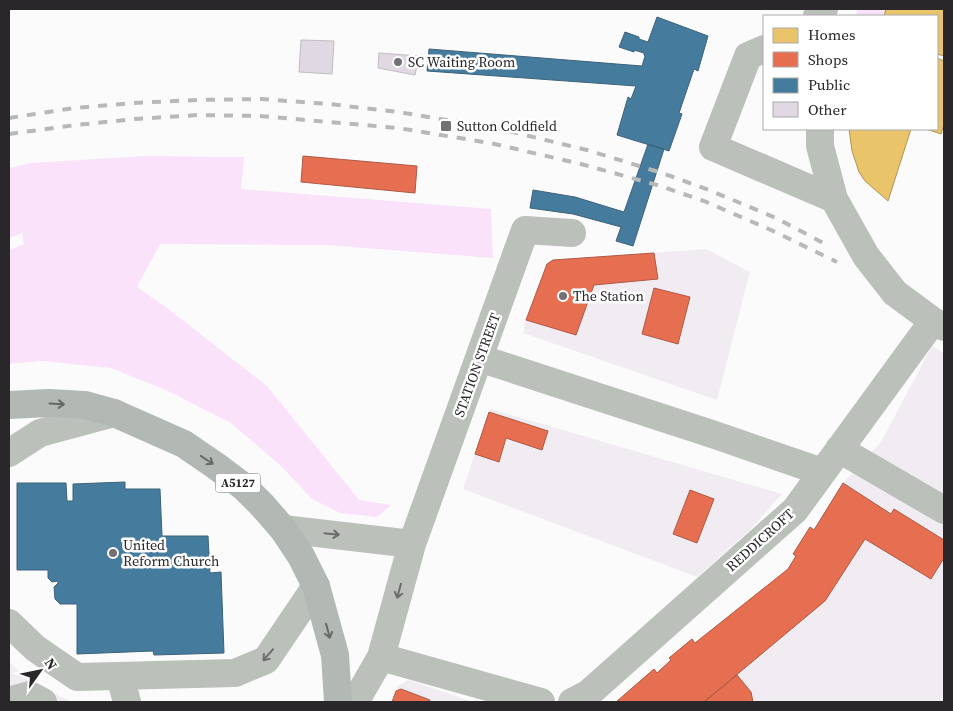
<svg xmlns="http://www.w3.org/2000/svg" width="953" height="711" viewBox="0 0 953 711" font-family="'Source Serif 4',serif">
  <rect width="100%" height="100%" fill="#fcfbfc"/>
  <!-- built -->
  <path fill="#f1ecf1" d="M706,249L750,272L717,400L523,333L526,320L547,264L553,260Z
    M932,346L944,353V702H616L654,669L657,672L671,661L669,658L692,639L695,643L788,569L796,556L793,554L810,527L814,529L843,483L881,442Z
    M491,409L782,494L751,529L697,577L463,489L489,412Z
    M9,661L21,674L59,696L73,702H9Z
    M408,680L474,702H392L398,686Z"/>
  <!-- green -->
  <path fill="#f9e2fa" d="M857,9H886L884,16H856Z
    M145,156L244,157L241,189L491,209L493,258L326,245L160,244L137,287L167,308L267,386L359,500L391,505L377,517L340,513L312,499L282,467L231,423L168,391L111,368L42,361L9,364V250L24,244L22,233L9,238V168L31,163Z"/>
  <!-- homes -->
  <path fill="#e9c46a" stroke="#af9556" d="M886,9H944V56L937,54V16H884Z
    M937,58L944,61V124L941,134L926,129H937Z
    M849,129H911L888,201L865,181L859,172L852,151Z"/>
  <!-- shops -->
  <path fill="#e76f51" stroke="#ae5945" d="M303,156L417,166L415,193L301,182Z
    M654,253L658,279L594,285L576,335L526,320L547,264L553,260Z
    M654,288L690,297L678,344L642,334Z
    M489,412L548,431L542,450L506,438L499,462L475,454Z
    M843,483L891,514L894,509L944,540V558L931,579L865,539L825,601L704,702H616L654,669L657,673L671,660L669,658L692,639L695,643L788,569L796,556L793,554L810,527L814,530Z
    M690,490L714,499L697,543L673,534Z
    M737,675L751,692L753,702H704Z
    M401,689L430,700L429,702H392L396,691Z"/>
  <!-- public -->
  <path fill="#457b9d" stroke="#3d627a" d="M657,17L708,36L698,71L694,69L679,113L682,114L669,151L617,135L628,97L631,99L636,86L427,71L429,49L642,66L645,56L644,55V53L634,50V52L619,47L625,32L639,37V39L648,42Z
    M648,144L664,149L633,246L616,241L621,227L573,214L530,208L533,190L575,197L624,212Z
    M125,482V489H160L162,536H208L210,573L221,572L224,653L154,655L153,651L77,654V604H60L55,599L54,587L58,583V581L52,582L48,578V570H17V483H66L67,501H73V484Z"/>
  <!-- building -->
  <path fill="#e0d8e2" stroke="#c0bec0" d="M301,40L334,41L332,74L299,72Z
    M379,53L419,56L415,75L378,68Z"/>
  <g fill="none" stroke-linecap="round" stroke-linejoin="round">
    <!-- minor -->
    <path stroke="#bbc0bb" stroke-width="28" d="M817,16L824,9
      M764,49L748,56L713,147L834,199
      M820,129V146L834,199L866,256L895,293L933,321L944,327
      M479,358L712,434L822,472
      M839,449L944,510
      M9,453L40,433L114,413
      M283,529L412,544
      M9,623L35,648L77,677L235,673L266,660L316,586
      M381,657L541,702
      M120,676L127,702
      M15,699L30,695L43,702
      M355,702L381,657L412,544L525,230L572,233
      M572,702L589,693L795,510L933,321"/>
    <!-- major -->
    <path stroke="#b2b9b4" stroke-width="28" d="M9,405L49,403L85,405L114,413L184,444L216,466L244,487L262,505L283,529L301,556L316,586L335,655L338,702"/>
    <!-- rail -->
    <path stroke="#b6b9b7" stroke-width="4" stroke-dasharray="9 9" stroke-linecap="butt" d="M9,118L74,108L133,103L197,100L261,99L329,104L398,112L496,128L587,150L662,173L709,190L776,218L829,246
      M9,134L76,125L135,119L198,115L260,116L398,128L490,143L581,164L657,185L704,201L771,230L837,262"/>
  </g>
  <!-- one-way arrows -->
  <defs><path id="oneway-shaft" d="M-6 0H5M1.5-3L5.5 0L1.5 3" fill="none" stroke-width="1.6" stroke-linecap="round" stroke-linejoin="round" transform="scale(1.25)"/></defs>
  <g stroke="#676968">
    <use href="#oneway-shaft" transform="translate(57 404) rotate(3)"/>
    <use href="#oneway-shaft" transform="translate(207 460) rotate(34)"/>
    <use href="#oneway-shaft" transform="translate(328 631) rotate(75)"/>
  </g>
  <g stroke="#6b6c6b">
    <use href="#oneway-shaft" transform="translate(332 534) rotate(6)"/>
    <use href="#oneway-shaft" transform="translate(399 591) rotate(105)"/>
    <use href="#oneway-shaft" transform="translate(268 655) rotate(131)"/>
  </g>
  <!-- markers -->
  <g fill="#737173" stroke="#fff" stroke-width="2">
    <circle cx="398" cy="62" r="5"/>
    <rect x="440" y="120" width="12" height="12" rx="2.5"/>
    <circle cx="563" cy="296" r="5"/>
    <circle cx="113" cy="553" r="5"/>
  </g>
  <g text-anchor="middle" stroke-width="5" stroke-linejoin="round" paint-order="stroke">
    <!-- shield labels -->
    <rect fill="#fff" stroke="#696869" stroke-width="1" x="215.5" y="473.5" width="45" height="19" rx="4"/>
    <g font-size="12" font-weight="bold" fill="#292729">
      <text x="238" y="487">A5127</text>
    </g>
    <!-- poi labels -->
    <g font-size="14" fill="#292729" stroke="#fff" text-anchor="start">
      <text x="408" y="67">SC Waiting Room</text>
      <text x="457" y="131">Sutton Coldfield</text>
      <text x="573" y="301">The Station</text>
      <text x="123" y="550">United<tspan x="123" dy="16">Reform Church</tspan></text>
    </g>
    <!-- street labels -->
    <g font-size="14" fill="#292729" stroke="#fff">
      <text transform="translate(477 365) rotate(-70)" y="5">STATION STREET</text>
      <text transform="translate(760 540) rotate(-42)" y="5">REDDICROFT</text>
    </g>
  </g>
  <!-- border -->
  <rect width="953" height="711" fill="none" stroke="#292729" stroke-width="20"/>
  <!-- legend -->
  <rect x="763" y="15" width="175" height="115" fill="#ffffff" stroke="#a9a9a9"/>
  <rect x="773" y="28" width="25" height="15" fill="#e9c46a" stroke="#a9a9a9"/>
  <text x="808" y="40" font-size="15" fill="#292729">Homes</text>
  <rect x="773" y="52" width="25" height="15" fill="#e76f51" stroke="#a9a9a9"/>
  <text x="808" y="65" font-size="15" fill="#292729">Shops</text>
  <rect x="773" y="78" width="25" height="15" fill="#457b9d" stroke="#a9a9a9"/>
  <text x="808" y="90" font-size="15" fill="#292729">Public</text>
  <rect x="773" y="102" width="25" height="15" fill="#e0d8e2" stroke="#a9a9a9"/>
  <text x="808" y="115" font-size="15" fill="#292729">Other</text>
  <!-- north arrow -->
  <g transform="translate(40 671) rotate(57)" stroke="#ffffff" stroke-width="4" paint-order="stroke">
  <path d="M0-4L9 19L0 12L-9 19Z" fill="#292729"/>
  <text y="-8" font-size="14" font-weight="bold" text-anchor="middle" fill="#292729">N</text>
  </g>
</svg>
